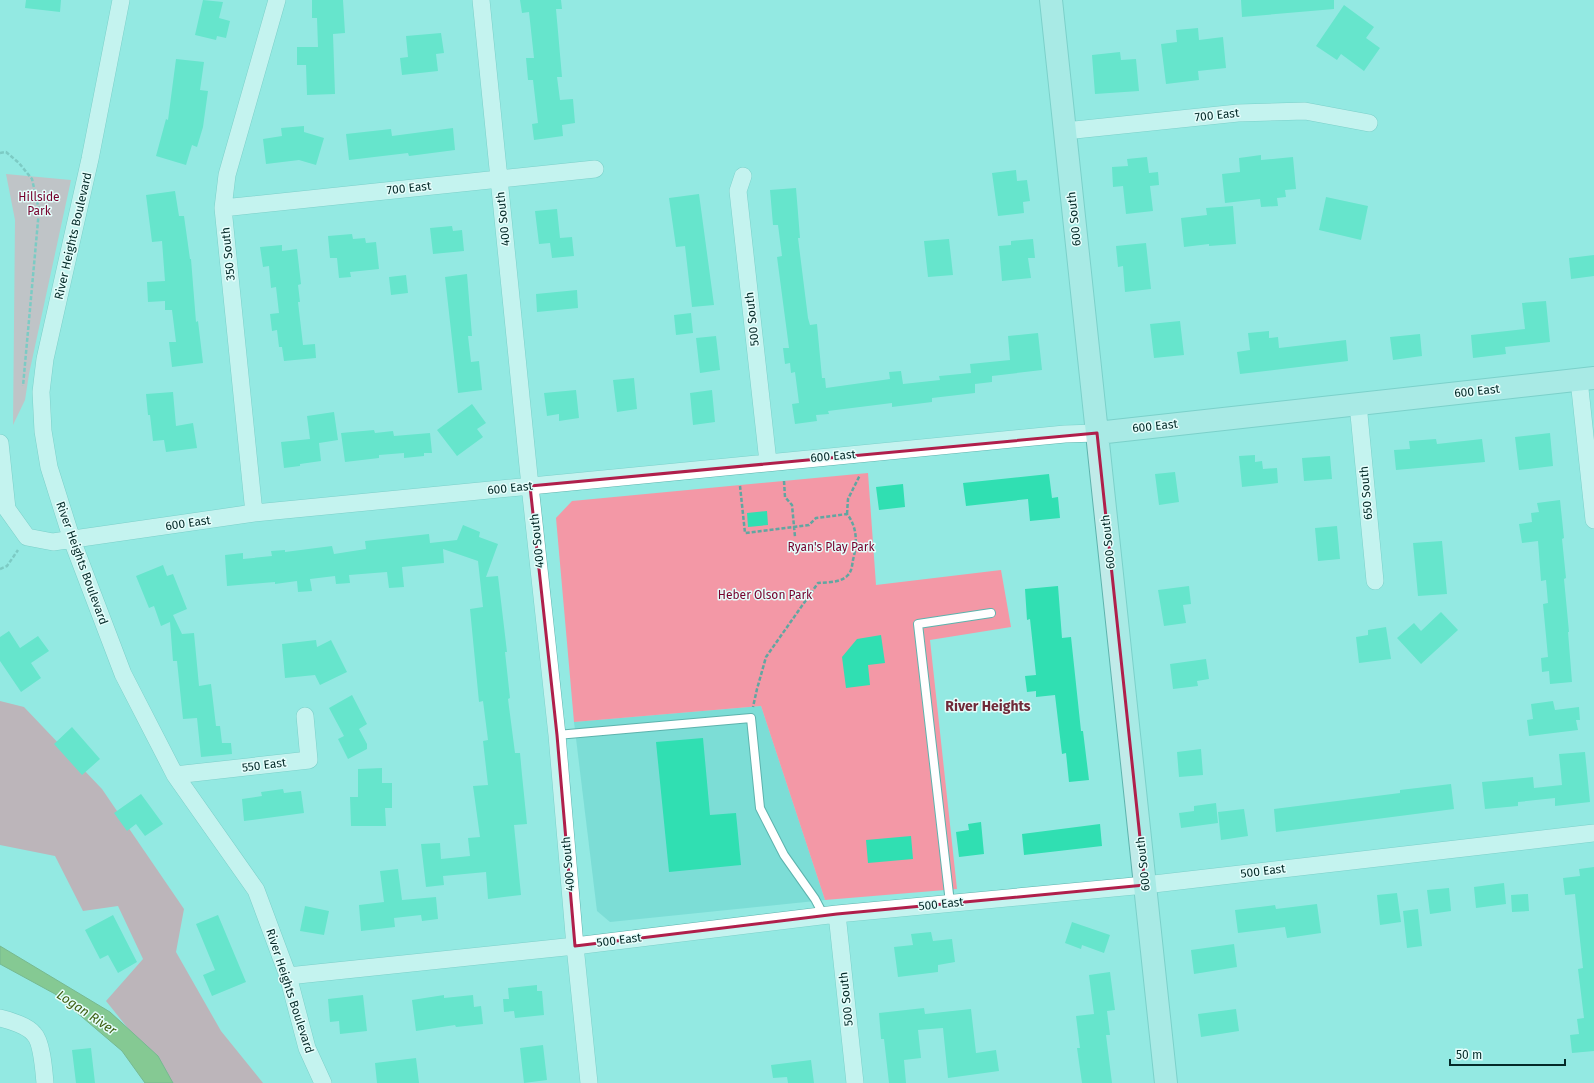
<svg xmlns="http://www.w3.org/2000/svg" width="1594" height="1083" viewBox="0 0 1594 1083" font-family="'Fira Sans',sans-serif">
  <rect width="100%" height="100%" fill="#93e9e2"/>
  <!-- built -->
  <path fill="#7cddd6" d="M761,706L825,900L610,922L597,911L574,722Z"/>
  <!-- green -->
  <path fill="#f398a6" d="M6,174L71,180L29,374L25,400L13,425L15,220Z
    M868,473L876,585L1001,570L1011,627L930,640L957,889L825,900L761,706L574,722L556,518L572,501Z"/>
  <!-- forest -->
  <path fill="#ee758b" d="M0,701L24,707L102,789L184,909L176,952L221,1031L263,1083H172L106,1001L143,959L118,906L83,911L55,856L0,845Z"/>
  <!-- water -->
  <path fill="#73a333" stroke="#527f30" d="M0,946L110,1012L158,1056L173,1083H145L122,1051L55,994L0,964Z"/>
  <!-- building -->
  <path fill="#30dfb2" d="M26,0H61L60,12L25,8Z
    M203,0L223,2L219,18L230,21L226,38L217,36L216,40L195,35Z
    M312,0H343L345,33L333,34L335,94L307,95L306,65H297V47H318L317,18H312Z
    M520,0H561L562,9H556L562,77H557L560,100L573,99L575,123L562,125L563,136L534,140L532,124L538,123L533,80H528L526,58H534L529,12L522,13Z
    M1241,0H1334V9L1242,17Z
    M1344,5L1374,27L1366,38L1380,48L1364,71L1341,54L1337,60L1316,46Z
    M1198,28L1199,40L1223,37L1226,68L1198,71L1199,80L1166,84L1161,44L1177,42L1176,30Z
    M441,33L444,53L436,54L438,71L402,75L400,58L408,57L406,36Z
    M1120,52L1121,60L1136,59L1139,91L1095,94L1092,55Z
    M176,59L204,62L200,90L208,91L203,127L197,147L192,145L186,165L156,156L166,119L168,120Z
    M304,126V132L324,138L316,165L299,160L266,164L263,139L282,136L281,128Z
    M453,128L455,150L409,156L408,153L349,160L346,134L391,129L392,136Z
    M1261,155V160L1293,157L1296,189L1285,190L1286,197L1277,198L1278,206L1261,207L1260,199L1225,203L1222,174L1240,172L1239,158Z
    M1147,157L1149,173L1158,172L1159,185L1150,186L1153,211L1126,214L1123,186L1113,187L1112,167L1128,166L1127,159Z
    M1016,170L1017,181L1027,180L1030,201L1023,202L1024,213L998,216L992,173Z
    M796,188L800,238H798L808,318L810,325L817,324L822,378H825L826,388L890,379L889,372L901,371L903,384L940,380L939,376L971,373L970,364L1010,360L1008,336L1038,333L1042,370L992,376V382L975,384V393L932,398V402L892,407V403L828,411L829,414L816,415L817,421L795,424L792,404L799,403L795,372L791,373L790,363L785,364L783,348H789L777,257L782,256L778,225H773L770,190Z
    M175,191L179,216H184L190,259H191L196,322L198,321L203,363L172,367L169,342H176L172,310H165V301L148,302L147,282L165,281L162,241L152,242L146,195Z
    M699,194L714,305L692,307L685,246L676,247L669,198Z
    M1326,197L1368,206L1361,240L1319,230Z
    M1233,206L1236,244L1209,246V244L1184,247L1181,218L1207,215L1206,208Z
    M557,209L560,238L572,237L574,256L552,258L550,243L539,244L535,211Z
    M452,226L453,231L462,230L464,251L433,254L430,228Z
    M352,234L353,239L365,238L366,243L376,242L379,269L350,272L351,277L339,278L337,258H330L328,236Z
    M949,239L953,275L928,277L924,241Z
    M1033,239L1035,258H1028L1031,278L1002,281L999,246L1011,245V241Z
    M1146,243L1151,289L1125,292L1123,266L1118,267L1116,246Z
    M282,245V251L297,249L301,284L298,285L300,302H298L303,345L315,344L316,358L284,361L282,347H279L277,330L272,331L270,314L279,313L276,287L271,288L269,266L263,267L260,247Z
    M1594,255V276L1571,279L1569,258Z
    M467,274L472,336H468L471,362L479,361L482,390L458,393L445,277Z
    M406,275L408,293L391,295L389,277Z
    M577,290L578,308L537,312L536,294Z
    M1546,301L1550,342L1505,347L1506,354L1473,358L1471,335L1525,329L1522,303Z
    M691,313L693,333L676,335L674,315Z
    M1180,321L1184,355L1154,358L1150,324Z
    M1269,331V338L1278,337L1279,348L1346,340L1348,361L1240,374L1237,352L1250,350L1248,333Z
    M1420,334L1422,356L1393,360L1390,337Z
    M716,336L720,370L700,373L696,338Z
    M634,378L637,409L617,412L613,380Z
    M576,390L579,418L559,421V414L547,416L544,393Z
    M712,390L715,422L693,425L690,393Z
    M173,392L176,426L193,423L197,448L166,452L164,440L153,441L150,415H148L146,394Z
    M472,404L486,423L477,429L483,437L457,456L437,430Z
    M334,412L338,440L319,443L321,461L300,464V466L284,468L281,442L310,439L307,416Z
    M374,430L375,433L393,431L394,436L430,433L432,453H424V456L404,458V453L379,455V458L345,462L341,433Z
    M1550,433L1553,466L1519,470L1515,437Z
    M1436,439L1437,444L1482,439L1485,462L1396,470L1394,450L1410,449L1409,441Z
    M1255,455V462L1262,461L1263,469L1277,468L1278,483L1242,487L1239,456Z
    M1330,456L1332,479L1304,481L1302,458Z
    M1175,472L1179,502L1159,505L1155,474Z
    M1049,474L1052,498L1058,497L1060,518L1030,521L1028,499L966,506L963,483Z
    M903,484L905,507L879,510L876,487Z
    M1560,500L1564,538L1562,539L1566,578L1564,579L1569,632H1568L1572,682L1550,684L1549,671L1542,672L1541,658L1548,657L1543,604L1548,603L1546,580L1541,581L1538,541L1522,543L1519,524L1532,522L1531,513L1539,512L1537,503Z
    M767,511L768,525L748,527L747,513Z
    M463,525L480,532L479,537L498,544L486,577L498,576L507,652H505L510,698L508,699L515,753H520L522,775L527,824L514,825L521,895L488,899L486,872L443,876L444,885L426,887L421,844L440,843L441,859L470,856L468,838L480,837L473,786L488,785L483,741L488,740L483,701L479,702L470,609L483,607L478,561L443,549L444,563L402,567L404,587L389,588L387,572L349,575L350,583L336,584L335,576L310,579L312,591L298,592L297,581L275,584V582L227,586L225,555L243,553V559L272,556L271,551L285,550V552L332,546L334,554L366,549L365,541L429,534L430,543L457,540Z
    M1337,526L1340,559L1318,561L1315,528Z
    M1442,541L1447,594L1418,596L1413,543Z
    M163,565L167,576L173,574L187,609L173,615L182,634L194,633L199,686L211,684L216,726H220L222,743H231L232,754L201,757L197,718L183,719L177,661H173L170,622L161,626L154,606L149,608L136,576Z
    M1058,586L1062,638L1071,637L1081,731H1083L1089,780L1069,782L1066,753L1062,754L1055,695L1036,697V691L1027,692L1025,676L1036,675L1030,619L1027,620L1025,589Z
    M1189,586L1191,604L1183,605L1186,623L1164,626L1158,590Z
    M1441,612L1458,630L1421,664L1397,638L1414,623L1421,631Z
    M1386,627L1391,659L1359,663L1356,637L1368,635V630Z
    M9,631L20,648L38,636L49,651L31,663L41,678L21,692L0,661V637Z
    M881,635L885,663L868,665L870,685L846,688L842,657L857,639Z
    M316,640L317,647L331,640L347,672L320,685L315,675L285,678L282,644Z
    M1206,659L1209,679L1197,681L1198,686L1173,689L1170,664Z
    M352,695L367,724L359,729L367,744V749L348,759L338,739L344,736L329,708Z
    M1553,701L1555,710L1579,707L1580,720H1576L1578,730L1529,736L1527,720L1533,719L1531,704Z
    M72,727L100,759L82,775L54,744Z
    M703,738L710,815L736,813L741,865L669,872L656,742Z
    M1201,749L1203,775L1179,777L1177,752Z
    M1585,752L1590,802L1555,806V798L1518,802V806L1485,809L1482,782L1533,777L1534,788L1562,785L1559,754Z
    M382,768V783H392V808H385L386,826H351L350,797H358V769Z
    M1451,784L1454,809L1276,832L1274,809L1400,793V790Z
    M283,789L284,793L301,791L304,813L244,821L242,799L262,796L261,792Z
    M141,794L163,824L145,836L136,824L127,831L114,813Z
    M1216,803L1218,823L1181,828L1179,813L1194,811V806Z
    M1244,809L1248,836L1221,840L1218,812Z
    M981,822L984,854L959,857L956,832L969,830L968,824Z
    M1100,824L1102,846L1024,855L1022,834Z
    M911,836L913,859L868,863L866,840Z
    M1594,867V1051L1572,1053L1570,1035L1579,1034L1577,1019L1584,1018L1578,969L1583,968L1575,894L1565,895L1563,878L1580,876L1579,869Z
    M398,869L402,900L436,897L438,919L422,921L421,915L394,918L395,927L361,931L359,905L384,902L380,871Z
    M1504,883L1506,904L1476,908L1474,887Z
    M1449,888L1451,911L1430,914L1427,890Z
    M1397,893L1401,922L1380,925L1377,895Z
    M1528,894L1529,911L1512,912L1511,895Z
    M1317,904L1321,933L1287,938L1285,927L1238,933L1235,910L1275,905L1276,909Z
    M305,906L329,911L324,935L300,931Z
    M1418,909L1422,946L1407,948L1403,911Z
    M113,915L137,962L118,973L108,955L100,959L85,930Z
    M218,915L246,982L212,996L203,975L215,970L196,924Z
    M1072,922L1110,935L1104,953L1082,945L1081,949L1065,943Z
    M931,932L933,941L952,939L955,962L938,965V972L898,977L894,947L913,945L911,934Z
    M1234,944L1237,967L1194,974L1191,950Z
    M1110,972L1115,1010L1107,1011L1110,1035H1106L1112,1083H1082L1077,1048H1080L1076,1016L1094,1014L1089,975Z
    M537,985V991H542L544,1015L515,1018L514,1011L504,1012L503,999H509L508,988Z
    M363,995L367,1031L340,1034L339,1021L330,1022L328,999Z
    M444,995V998L473,995L474,1007L481,1006L483,1024L456,1027L455,1025L416,1031L412,1000Z
    M924,1008L925,1014L971,1009L976,1053L996,1050L999,1071L948,1078L943,1028L918,1030L921,1058L904,1060L906,1083H889L884,1039H881L879,1013Z
    M1236,1009L1239,1031L1201,1037L1198,1014Z
    M543,1045L547,1080L524,1083L520,1048Z
    M91,1048L95,1083H76L72,1050Z
    M416,1058L419,1083H377L375,1063Z
    M811,1060L814,1083H788L787,1077L773,1078L771,1065Z"/>
  <g fill="none" stroke-linecap="round" stroke-linejoin="round">
    <!-- lane casing -->
    <g stroke="#5db3ad" stroke-width="10">
      <path id="lane" d="M557,735L751,718L760,808L784,855L815,899L824,916
        M950,903L918,624L991,613"/>
    </g>
    <!-- street casing -->
    <g stroke="#5db3ad" stroke-width="18">
      <path id="street" d="M121,0L90,159L45,359L41,392L43,431L49,467L72,540L123,674L175,775L256,890L288,976L307,1048L323,1083
        M481,0L530,486L557,735L575,946L589,1083
        M1065,131L1238,113L1305,111L1369,123
        M743,176L738,191L768,462
        M223,208L595,169
        M1579,380L1594,520
        M1358,404L1375,581
        M0,443L7,509L27,537L53,542L254,513L1065,434L1097,433
        M254,513L223,208L227,175L277,0
        M175,775L309,760L305,716
        M837,914L855,1083
        M288,976L575,946L837,914L1145,885L1594,833
        M0,1018C9,1020 28,1026 34,1034C42,1042 44,1072 45,1083"/>
    </g>
    <!-- secondary casing -->
    <g stroke="#5db3ad" stroke-width="24">
      <path id="secondary" d="M1051,0L1166,1083
        M1097,433L1594,378"/>
    </g>
    <!-- path -->
    <path stroke="#61a6a1" stroke-width="2.5" stroke-dasharray="4 2" stroke-linecap="butt" d="M0,153L6,152L19,163L32,179L39,210L23,386
      M784,481L785,497L792,505L795,537
      M740,486L745,533L809,525L816,518L847,514C858,528 857,544 853,560C852,565 852,571 848,575C841,583 828,582 818,583L766,657L757,689L753,707
      M847,514L848,499L860,475
      M0,569L7,566L18,550"/>
    <!-- lane -->
    <use href="#lane" stroke="#fff" stroke-width="8"/>
    <!-- street -->
    <use href="#street" stroke="#fff" stroke-width="17"/>
    <!-- secondary -->
    <use href="#secondary" stroke="#c0ebe9" stroke-width="22"/>
  </g>
  <!-- marked area -->
  <path d="M0 0H1594V1083H0ZM1097,433L1145,885L837,914L575,946L557,735L530,486Z" fill="#93e9e2" fill-opacity=".55" fill-rule="evenodd"/>
  <path fill="none" stroke="#b01f4b" stroke-width="3" stroke-linejoin="round" d="M1097,433L1145,885L837,914L575,946L557,735L530,486Z"/>
  <g text-anchor="middle" stroke-width="3" stroke-linejoin="round" paint-order="stroke">
    <!-- street labels -->
    <g font-size="12" fill="#042a28" stroke="#e5fdfb">
      <text transform="translate(1217 115) rotate(-6)" y="4">700 East</text>
      <text transform="translate(409 188) rotate(-6)" y="4">700 East</text>
      <text transform="translate(503 219) rotate(-96)" y="4">400 South</text>
      <text transform="translate(1074 219) rotate(-96)" y="4">600 South</text>
      <text transform="translate(73 236) rotate(-77)" y="4">River Heights Boulevard</text>
      <text transform="translate(228 254) rotate(-96)" y="4">350 South</text>
      <text transform="translate(752 319) rotate(-96)" y="4">500 South</text>
      <text transform="translate(1477 391) rotate(-6)" y="4">600 East</text>
      <text transform="translate(1155 426) rotate(-6)" y="4">600 East</text>
      <text transform="translate(833 456) rotate(-5)" y="4">600 East</text>
      <text transform="translate(510 488) rotate(-6)" y="4">600 East</text>
      <text transform="translate(1366 493) rotate(-95)" y="4">650 South</text>
      <text transform="translate(188 523) rotate(-8)" y="4">600 East</text>
      <text transform="translate(537 541) rotate(-96)" y="4">400 South</text>
      <text transform="translate(1108 542) rotate(-96)" y="4">600 South</text>
      <text transform="translate(82 563) rotate(70)" y="4">River Heights Boulevard</text>
      <text transform="translate(264 765) rotate(-7)" y="4">550 East</text>
      <text transform="translate(568 864) rotate(-95)" y="4">400 South</text>
      <text transform="translate(1143 864) rotate(-96)" y="4">600 South</text>
      <text transform="translate(1263 871) rotate(-7)" y="4">500 East</text>
      <text transform="translate(941 904) rotate(-6)" y="4">500 East</text>
      <text transform="translate(619 940) rotate(-7)" y="4">500 East</text>
      <text transform="translate(290 991) rotate(72)" y="4">River Heights Boulevard</text>
      <text transform="translate(846 999) rotate(-96)" y="4">500 South</text>
    </g>
    <!-- park labels -->
    <g font-size="12" fill="#76002c" stroke="#e5fdfb">
      <text x="39" y="201">Hillside<tspan x="39" dy="14">Park</tspan></text>
      <text x="831" y="551">Ryan's Play Park</text>
      <text x="765" y="599">Heber Olson Park</text>
    </g>
    <!-- water labels -->
    <g font-size="13" font-style="italic" fill="#3e5e10" stroke="#e5fdfb">
      <text transform="translate(87 1012) rotate(34)" y="5">Logan River</text>
    </g>
    <!-- quarter labels -->
    <g font-size="14" font-weight="bold" fill="#6f2938" stroke="#e5fdfb">
      <text x="988" y="711">River Heights</text>
    </g>
  </g>
  <!-- scale -->
  <path d="M1450 1059v6h115v-6" fill="none" stroke="#042a28" stroke-width="2"/>
  <text x="1456" y="1059" font-size="12" fill="#042a28" stroke="#e5fdfb" stroke-width="3" paint-order="stroke">50 m</text>
</svg>
